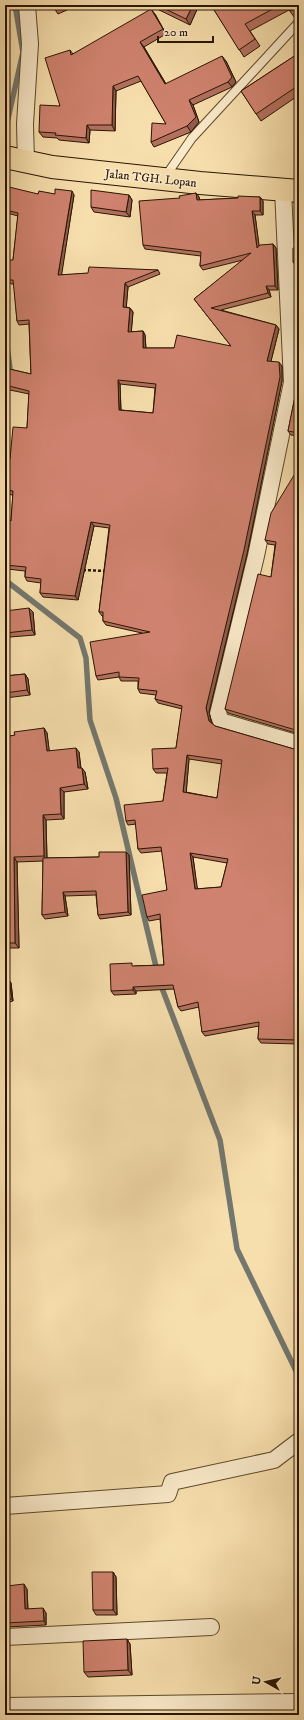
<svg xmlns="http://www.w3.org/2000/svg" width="304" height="1720" viewBox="0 0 304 1720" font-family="'IM FELL DW Pica',serif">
  <rect width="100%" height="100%" fill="#f7dfad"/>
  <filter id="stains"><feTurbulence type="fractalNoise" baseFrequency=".005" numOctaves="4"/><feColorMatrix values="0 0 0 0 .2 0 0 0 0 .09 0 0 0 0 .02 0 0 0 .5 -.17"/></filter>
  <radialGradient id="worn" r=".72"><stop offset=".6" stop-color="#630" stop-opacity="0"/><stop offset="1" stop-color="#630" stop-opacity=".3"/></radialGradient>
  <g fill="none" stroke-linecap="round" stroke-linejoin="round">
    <!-- stream -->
    <path stroke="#73776e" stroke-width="5.5" d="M5,132L23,52L15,5
      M5,331L10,368L5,409
      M5,580L80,638L86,658L90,720L116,798L157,971
      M160,983L220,1140L237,1249L299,1377"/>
    <!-- lane casing -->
    <g stroke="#5d482b" stroke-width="10">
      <path id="lane" d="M165,177L192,138L299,22"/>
    </g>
    <!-- street casing -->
    <g stroke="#5d482b" stroke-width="18">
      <path id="street" d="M26,163L25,124L30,44L27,5
        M283,190L292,382L256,556L218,714L221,721L227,723L299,744
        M5,1506L168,1494L172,1482L274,1460L299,1441
        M5,1637L211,1627
        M5,1706L299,1702"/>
    </g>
    <!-- highway casing -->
    <g stroke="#2a1500" stroke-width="24">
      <path id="highway" d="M5,157L52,167L200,183L299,191"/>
    </g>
    <!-- path -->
    <path stroke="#2a1500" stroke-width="2.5" stroke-dasharray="3 2" stroke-linecap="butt" d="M83,570L106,571"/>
    <!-- lane -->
    <use href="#lane" stroke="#faeaca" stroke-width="8"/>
    <!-- street -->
    <use href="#street" stroke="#faeaca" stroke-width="16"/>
    <!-- highway -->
    <use href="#highway" stroke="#f7dfad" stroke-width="22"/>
  </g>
  <!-- wall -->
  <path fill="#b2705f" stroke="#2a1500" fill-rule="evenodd" d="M52,5H78L58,14Z
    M149,5H199L190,25Z
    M211,5H299V35V17L295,18L289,10L250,31L260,46L244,57Z
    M155,14L166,34L144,47L166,84L226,61L236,82L232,87L193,105L199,122L191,132L154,147L151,142L166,124L141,81L116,91L115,131L90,130L89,143L59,140L57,138L43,137L39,132L60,106L70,50L73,54Z
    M299,53V95L261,121L241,91Z
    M196,193L199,197L200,200L260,197L263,201V215H255L259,247L273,244L276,248L278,290H269L271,297L221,310L276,325L279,329L271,361L282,366V381L247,554L209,712L212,723L215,726L294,749H299V1044L261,1043L258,1039L259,1026L205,1036L202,1032L199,1007L181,1011L178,1007L174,989L136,991V994L114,995L111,991L134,966L164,965L160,919L149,921L147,917L167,890L162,851L141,853L138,849L136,824L128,825L126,821L163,801L167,773H156L153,769L176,748L182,709L158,703L155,699L156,695L140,693L138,689V681H121L119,677L98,680L96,676L142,633L106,625L103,621V616H102L99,612L109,528L94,526L78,600L43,597L40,593L41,583L27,581L25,577V571L7,569L5,566V561L11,521L13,495L5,494V458L10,459L27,428L29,394L5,389V368L31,374L29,324L19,325L17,321L14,284H11L8,280L13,260L18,216L7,213L5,211V204L38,194L74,195L61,275L158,270L160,274L128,287L126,307L130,308L133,312L131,332L143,331L145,335L146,348H174L231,346L194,299L243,260L203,270L200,266L201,256L145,249L143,245L180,198ZM120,384L155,388L153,413L121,410ZM189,759L222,764L217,798L186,792ZM193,857L227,863L221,887L197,889Z
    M129,195L132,200L130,217L94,212L91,207Z
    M299,248V267L296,266L293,262Z
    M299,377V436L291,435L288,431Z
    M299,467V734L228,713L225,709L271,577L275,545L268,544L265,540Z
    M33,612L35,635L10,637L6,633Z
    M25,674L28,679L30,695L5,698V676Z
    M44,728L47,733L49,751L79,752L81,768L85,772L88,789L64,792V819L46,820L47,858L99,857L129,855L131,915L100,919L98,915L96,895L65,896L68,916L45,919L42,915L43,861L17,862L19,948H5V737L15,735Z
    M9,980L11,983L13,1001L5,1003V981Z
    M113,1572L116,1577L117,1615H96L93,1610Z
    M27,1589L28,1609L46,1613V1625L6,1627L5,1626V1610L8,1609Z
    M127,1639L130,1644L132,1675L88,1677L84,1672Z"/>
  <!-- shaded-wall -->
  <path fill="#915b4e" stroke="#2a1500" d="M193,5H199L190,25L186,19Z
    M151,9L155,14L166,34Z
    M140,42L144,47L169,89L165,84Z
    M222,56L226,61L236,82L232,87L228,82Z
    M113,86L116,91L115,131L112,125Z
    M189,100L193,105L199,122L191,132L187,126Z
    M87,125L90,130L89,143L86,138Z
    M72,191L74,195L61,279L58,275Z
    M196,193L199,197L200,204L197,200Z
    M129,195L132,200L130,217L126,212Z
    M260,197L263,201V215L260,211Z
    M252,211L255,215L260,252L257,248Z
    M273,244L276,248L278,290L275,286Z
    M125,283L128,287L126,311L123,307Z
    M266,286L269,290L271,297L268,293Z
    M130,308L133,312L131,336L128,332Z
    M276,325L279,329L270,365L267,361Z
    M143,331L145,335L146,352L143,348Z
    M279,362L282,366V381L247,554L209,712L212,725L209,721L206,708Z
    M118,380L120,384L121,414L119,410Z
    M91,522L94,526L78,600L75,596Z
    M29,608L33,612L35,635L32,630Z
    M25,674L28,679L30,695L27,690Z
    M44,728L47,733L50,756L47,751Z
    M76,748L79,752L81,773L78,768Z
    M187,755L189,759L186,796L183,792Z
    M82,768L85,772L88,789L84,784Z
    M299,783V802L296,801Z
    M60,788L64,792V819L61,814Z
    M43,815L46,820L47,861L44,856Z
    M126,852L129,855L131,915L128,912Z
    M190,853L193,857L198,893L195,889Z
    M14,857L17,862L19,948L15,943Z
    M63,892L65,896L68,916L65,912Z
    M9,980L11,983L13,1001L12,999Z
    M133,987L136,991V994L133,990Z
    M113,1572L116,1577L117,1615L113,1610Z
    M24,1584L27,1589L28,1613L25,1609Z
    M43,1608L46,1613V1625L44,1621Z
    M127,1639L130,1644L132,1675L128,1670Z"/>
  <!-- building -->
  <path fill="#cf826f" stroke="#2a1500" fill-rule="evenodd" d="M52,5H62L54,8Z
    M157,5H193L186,19Z
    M211,5H280L245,24L255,39L239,50Z
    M288,5H299V13L295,9L290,11Z
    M151,9L163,29L140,42L165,84L222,56L232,77L228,82L189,100L196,117L187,126L151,142L152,123L166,124L138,76L113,86L112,125H87L86,138L55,135L56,133L39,132L40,105L60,106L45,58L70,50L71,55Z
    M299,17V35L294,23Z
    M299,53V85L256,114L241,91Z
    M9,187L38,194L39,191L55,194V189L72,191L58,275L88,273L89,267L158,270L125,283L123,307L130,308L128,332L143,331V348H174L177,335L231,346L194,299L251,253L200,266L201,252L143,245L139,201L180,198L179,196L196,193L197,200L238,198V196L260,197V211H252L257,248L260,245L273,244L275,286H266L268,293L211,308L276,325L267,361L279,362L280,377L244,550L206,708L209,721L215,726L294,749H299V783L296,801L299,802V1040L258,1039L259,1022L202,1032L198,1002L178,1007L173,985L133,987V990L111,991L110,964L132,963V966L164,965L160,914L147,917L142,895L167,890L161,847L138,849L135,820L126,821L124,805L163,801L168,768L153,769L152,749L176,748L182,706L155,699L157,691L138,689L139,678L119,677V672L96,676L90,642L150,632L103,621V612H99L110,525L91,522L75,596L40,593L41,579L25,577L26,567L5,565L9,520L11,521L13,491L5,490V458L10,459L13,427L27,428L29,391L5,385V368L31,374L29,320L17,321L13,280H8L7,260H13L18,213L5,210V204ZM118,380L156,384L153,413L119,410ZM187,755L222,760L217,798L183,792ZM190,853L228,859L221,887L195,889Z
    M91,190L129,195L126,212L91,207Z
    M293,248H299V263L293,262Z
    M298,303H299V320H297Z
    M299,377V433L288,431Z
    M299,467V731L225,709L258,574L271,577L276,542L265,540L271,513Z
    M29,608L32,630L6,633L5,623V611Z
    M25,674L27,690L5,693V676Z
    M44,728L47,751L76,748L78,768H82L84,784L60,788L61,814L43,815L44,856L14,857L15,943H5V737L15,735L14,732Z
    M99,852H126L128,912L98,915L96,891L63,892L65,912L42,915L43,858L99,857Z
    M9,980L12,999L5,1000V981Z
    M92,1572H113V1610H93Z
    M24,1584L25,1609L43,1608L44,1621L5,1623V1610L8,1609L7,1586Z
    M127,1639L128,1670L84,1672L83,1641Z"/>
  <g text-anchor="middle" stroke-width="3" stroke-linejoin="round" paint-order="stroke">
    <!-- street labels -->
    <g font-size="12" fill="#2a1500" stroke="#faeaca">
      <text transform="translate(151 178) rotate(6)" y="4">Jalan TGH. Lopan</text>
    </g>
  </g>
  <!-- margin -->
  <rect width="304" height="1720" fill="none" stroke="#f7dfad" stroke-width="20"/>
  <rect x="6" y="6" width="292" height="1708" fill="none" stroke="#2a1500" stroke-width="2"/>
  <rect x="10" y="10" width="284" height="1700" fill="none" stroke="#2a1500"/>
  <!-- north arrow -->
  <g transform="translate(266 1682) rotate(278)" stroke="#faeaca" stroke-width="3" paint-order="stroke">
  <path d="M0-3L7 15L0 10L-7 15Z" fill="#2a1500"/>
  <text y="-6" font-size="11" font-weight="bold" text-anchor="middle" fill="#2a1500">U</text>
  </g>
  <!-- scale -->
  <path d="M158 36v6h55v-6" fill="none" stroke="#2a1500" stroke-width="2"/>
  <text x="164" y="36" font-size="12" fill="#2a1500" stroke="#faeaca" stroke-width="3" paint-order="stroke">20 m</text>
  <rect width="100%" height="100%" filter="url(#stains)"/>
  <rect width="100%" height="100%" fill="url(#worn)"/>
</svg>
